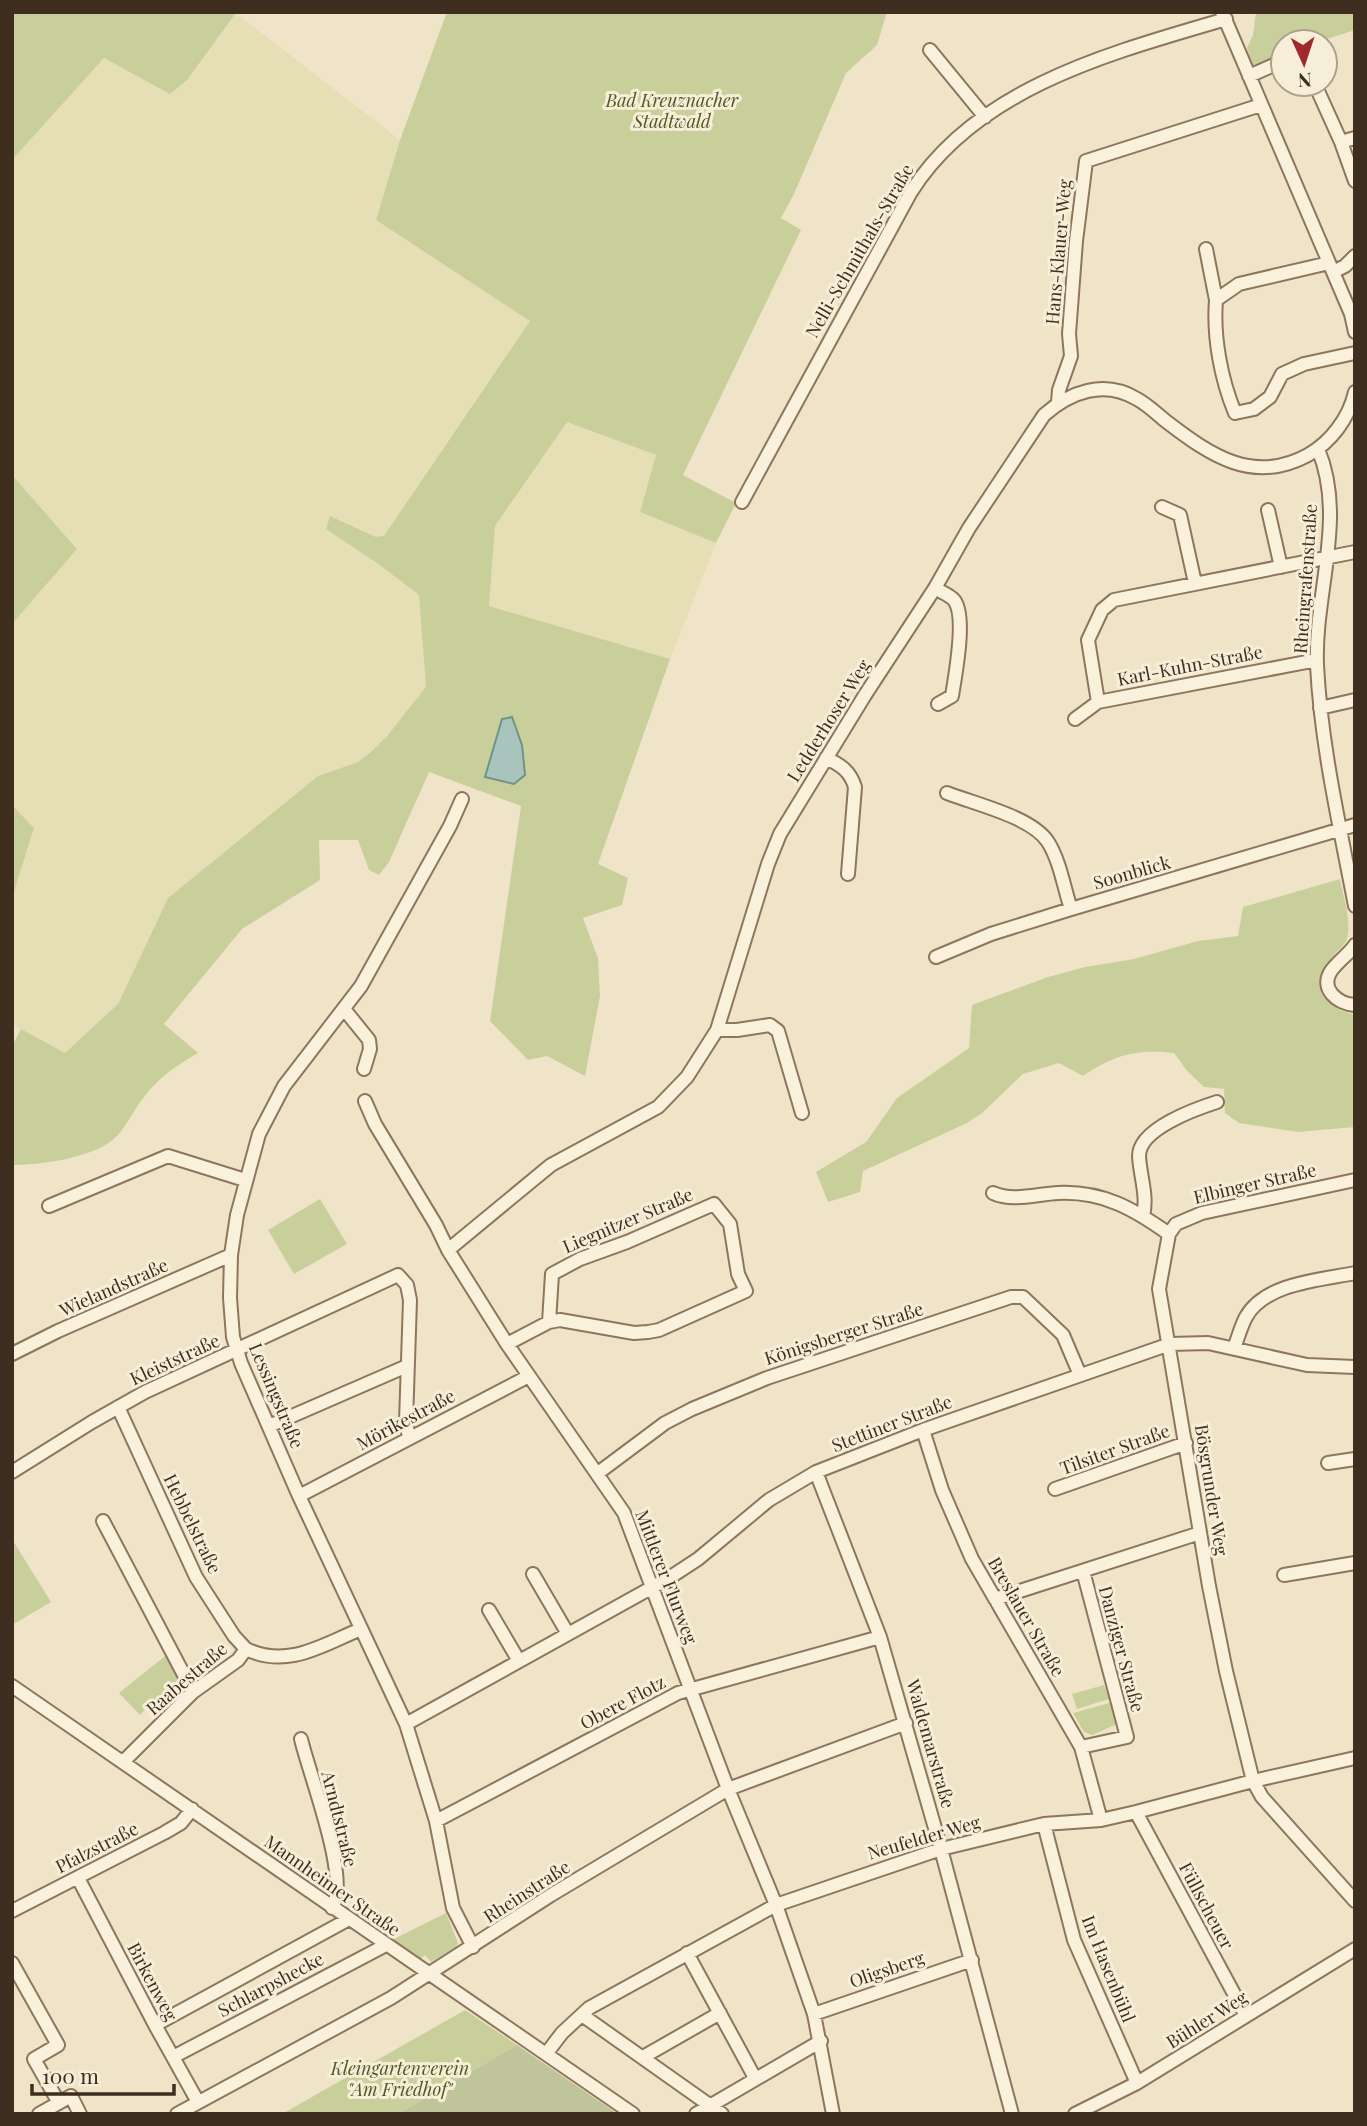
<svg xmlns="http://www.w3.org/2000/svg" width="1367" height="2126" viewBox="0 0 1367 2126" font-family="'Playfair Display',serif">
  <rect width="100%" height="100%" fill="#f0e4c8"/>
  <!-- farmland -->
  <path fill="#e6deb5" d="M236,13L400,140L376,220L531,321L384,537H376L330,516L326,528L377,563L419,595L427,687L387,736L371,752L358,762L318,776L168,898L118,1004L65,1053L12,1024V898L34,828L12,805V624L77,549L12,475V160L104,58L187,80Z
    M566,422L656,455L640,512L716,543L670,659L489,606L495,526Z"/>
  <!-- green -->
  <path fill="#c9cf9b" d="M12,12H236V13L187,80L170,94L104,58L12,160Z
    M447,12H887L877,45L846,73L794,194L781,218L801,230L683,475L736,503L716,543L640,512L656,455L567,422L495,526L489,606L670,659L598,864L628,878L622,905L583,918L598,958L600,996L585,1076L547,1056L528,1060L490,1021L521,806L429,772L389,862L379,875L369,870L358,840H319L320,880L242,929L164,1024L198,1053C177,1065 159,1077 144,1097C134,1109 127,1126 116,1137C95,1158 40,1165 12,1165V1046L21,1029L65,1053L118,1004L168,898L318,776L358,762L371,752L387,736L426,687L419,595L377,563L326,529L330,516L376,537L384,536L530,321L376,220L400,140Z
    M1256,12H1355V30L1318,42H1283V56L1253,68L1247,48L1253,35Z
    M12,475L77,549L12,624Z
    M12,805L34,828L12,898Z
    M1340,879C1343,897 1352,920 1347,939C1345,946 1337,950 1333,956C1308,985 1321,1007 1355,1015V1127L1298,1132L1239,1123L1225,1113L1224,1089L1204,1087L1187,1071L1174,1053C1135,1049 1115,1055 1083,1076L1059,1063L1023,1074L982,1113L967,1123L863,1171L860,1192L828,1202L816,1172L866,1142L897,1098L969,1048L972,1005L1048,977L1085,967L1134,959L1198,941L1238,936L1243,907Z
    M320,1199L347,1244L294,1274L268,1230Z
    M12,1539L51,1602L12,1625Z
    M170,1652L187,1688L161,1714L151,1703L140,1715L119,1693Z
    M1104,1685L1109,1699L1077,1709L1072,1694Z
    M1113,1702L1118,1719L1115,1725L1092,1735L1084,1732L1073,1713Z
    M446,1913L458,1943L456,1947L431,1962L425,1955L420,1959L392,1940Z
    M465,2010L517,2045L398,2114H282Z"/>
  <!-- cemetery -->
  <path fill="#bfc49a" d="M517,2045L618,2114H398Z"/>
  <!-- water -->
  <path fill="#a9c4bc" stroke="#6f938a" stroke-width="2" d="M512,717L522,745L525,775L514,784L485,777L502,719Z"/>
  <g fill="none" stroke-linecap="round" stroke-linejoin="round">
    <!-- minor casing -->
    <g stroke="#8d765c" stroke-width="16">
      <path id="minor" d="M1222,12L1333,272L1351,314L1355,332
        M930,50L985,117
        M1249,76L1283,61
        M1318,91L1341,142
        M1355,138L1341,142L1355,181
        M1206,249L1216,300
        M1329,263L1239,284L1216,300C1213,337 1221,379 1235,413L1254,409L1270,397L1282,374L1304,364L1355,353
        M1333,272L1345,266L1355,256
        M1058,402L1059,390L1071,356L1069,334L1076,241L1086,161L1261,105
        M1318,449C1347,518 1314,594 1317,665C1321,746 1340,827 1355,906
        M742,502L911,192C977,87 1114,52 1226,19
        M1162,507L1180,515L1195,583
        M1268,510L1281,567
        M935,588C941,592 950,595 954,600C967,616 955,676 952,696L938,704
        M1098,702L1088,640L1102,610L1114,600L1355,552
        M1320,708L1355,700
        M1075,719L1098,702L1317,660
        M826,758C841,765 850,771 855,787L848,874
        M947,793C975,804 1032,817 1048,842C1060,861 1064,888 1071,909
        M462,799L450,826L361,986L284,1086L259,1134L237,1215L231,1255L230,1298L233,1337L241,1363L299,1496L406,1724L436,1821L453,1908L473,1947
        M1355,945C1348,955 1338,961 1331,971C1319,989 1338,1004 1355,1005
        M936,957L991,934L1071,909L1355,825
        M344,1009L369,1040L370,1049L364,1069
        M717,1030H737L770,1025L778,1031L802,1113
        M365,1101L375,1124L436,1225L448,1250L507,1344L624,1513L728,1789L776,1905L814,2014L833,2114
        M1355,1180L1202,1213L1176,1224L1169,1234L1159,1289L1209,1586L1226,1671L1253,1781L1262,1797L1355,1901
        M993,1193C1012,1202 1037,1194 1058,1193C1103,1191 1134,1209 1169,1234
        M49,1206L168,1156L245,1180
        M1143,1216C1148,1196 1140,1176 1139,1156C1139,1129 1195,1109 1217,1102
        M448,1250L551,1165L658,1107L687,1077L717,1030L768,864L780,834L865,695L935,588L969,528L1044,415C1070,392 1104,379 1137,399C1148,405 1157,414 1167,422C1210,455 1253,485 1308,455C1331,442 1349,418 1355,392
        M507,1344L549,1322L560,1320L634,1333L648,1332L659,1330L746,1291L738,1274L730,1224L714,1204L627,1242L580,1259L552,1274L549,1322
        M1234,1348C1238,1338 1241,1326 1246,1317C1265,1283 1320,1280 1355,1273
        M12,1354L58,1331L231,1255
        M118,1407L196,1577L234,1636L246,1649
        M269,1426L407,1366
        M923,1430L942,1490L972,1559L1081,1747L1101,1820
        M1328,1463L1355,1459
        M12,1472L92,1422L145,1392L398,1275L407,1285L410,1300L406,1422L409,1438
        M816,1472L880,1637L941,1849L1012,2114
        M598,1473L665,1423L692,1409L767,1378L1011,1297H1023L1063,1335L1080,1375
        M1055,1489L1186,1443
        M299,1496L529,1376
        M103,1521L193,1692
        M533,1574L568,1634
        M1284,1575L1355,1563
        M995,1599L1200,1533
        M489,1610L519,1661
        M12,1686L633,2114
        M406,1724L669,1578L698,1559L769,1500L816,1472L923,1430L1170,1344L1208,1343L1307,1365L1355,1367
        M301,1739C309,1774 351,1880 332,1908
        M1081,1747L1127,1737L1083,1571
        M123,1762L193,1692L238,1660L246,1649C288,1669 322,1645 361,1629
        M1136,1812L1246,2016
        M436,1821L678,1693L880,1637
        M1044,1824L1074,1940L1137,2083
        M78,1878L155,2025L198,2102
        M12,1911L164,1833L181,1823L192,1809
        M687,1953L755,2078
        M12,1963L58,2045L34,2059L59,2103
        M814,2014L972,1960
        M582,2015L722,2114
        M155,2025L349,1919
        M546,2054L562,2033L589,2008L776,1905L941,1849L1044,1824L1101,1820L1136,1812L1253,1781L1355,1758
        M173,2057L386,1945
        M643,2057L720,2013
        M39,2114L71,2096L80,2114
        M177,2114L391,1998L551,1895L728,1789L906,1723
        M696,2114L821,2041
        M1075,2114L1137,2083L1355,1949"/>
    </g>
    <!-- minor -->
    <use href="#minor" stroke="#faf1dc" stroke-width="12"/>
  </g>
  <g text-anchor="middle" stroke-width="6" stroke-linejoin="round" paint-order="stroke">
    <!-- park labels -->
    <g font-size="18" font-style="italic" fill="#4d5a26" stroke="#f7eed8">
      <text x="672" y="107">Bad Kreuznacher<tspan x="672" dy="21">Stadtwald</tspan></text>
      <text x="400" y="2075">Kleingartenverein<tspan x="400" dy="21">"Am Friedhof"</tspan></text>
    </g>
    <!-- street labels -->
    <g font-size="18" fill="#3d2e20" stroke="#f7eed8">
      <text transform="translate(860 251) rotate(-60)" y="6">Nelli-Schmithals-Straße</text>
      <text transform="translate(1059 252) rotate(-85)" y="6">Hans-Klauer-Weg</text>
      <text transform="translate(1306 579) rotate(-86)" y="6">Rheingrafenstraße</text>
      <text transform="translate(1190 666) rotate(-11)" y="6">Karl-Kuhn-Straße</text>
      <text transform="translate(829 721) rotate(-58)" y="6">Ledderhoser Weg</text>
      <text transform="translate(1132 873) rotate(-16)" y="6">Soonblick</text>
      <text transform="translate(1255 1184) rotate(-13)" y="6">Elbinger Straße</text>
      <text transform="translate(628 1221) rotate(-23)" y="6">Liegnitzer Straße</text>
      <text transform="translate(114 1288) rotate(-24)" y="6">Wielandstraße</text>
      <text transform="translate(844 1334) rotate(-18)" y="6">Königsberger Straße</text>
      <text transform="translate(175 1360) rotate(-25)" y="6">Kleiststraße</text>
      <text transform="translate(276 1396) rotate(67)" y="6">Lessingstraße</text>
      <text transform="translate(406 1420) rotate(-28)" y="6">Mörikestraße</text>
      <text transform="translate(892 1424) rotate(-21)" y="6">Stettiner Straße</text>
      <text transform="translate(1115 1450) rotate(-20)" y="6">Tilsiter Straße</text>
      <text transform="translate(1211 1490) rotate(81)" y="6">Bösgrunder Weg</text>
      <text transform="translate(192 1524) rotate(64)" y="6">Hebbelstraße</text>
      <text transform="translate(666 1577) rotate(69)" y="6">Mittlerer Flurweg</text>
      <text transform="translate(1026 1617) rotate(60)" y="6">Breslauer Straße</text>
      <text transform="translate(1121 1649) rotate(75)" y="6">Danziger Straße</text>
      <text transform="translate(187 1679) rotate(-41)" y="6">Raabestraße</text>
      <text transform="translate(623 1703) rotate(-28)" y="6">Obere Flotz</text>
      <text transform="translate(930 1744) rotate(74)" y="6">Waldemarstraße</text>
      <text transform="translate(339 1819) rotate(76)" y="6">Arndtstraße</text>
      <text transform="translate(924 1838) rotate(-16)" y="6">Neufelder Weg</text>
      <text transform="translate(97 1848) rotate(-27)" y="6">Pfalzstraße</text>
      <text transform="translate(332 1886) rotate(35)" y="6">Mannheimer Straße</text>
      <text transform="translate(527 1892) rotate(-33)" y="6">Rheinstraße</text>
      <text transform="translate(1206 1906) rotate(62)" y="6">Füllscheuer</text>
      <text transform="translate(1108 1969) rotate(68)" y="6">Im Hasenbühl</text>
      <text transform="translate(887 1970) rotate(-19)" y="6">Oligsberg</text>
      <text transform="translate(152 1982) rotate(62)" y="6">Birkenweg</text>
      <text transform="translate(271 1985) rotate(-28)" y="6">Schlarpshecke</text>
      <text transform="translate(1207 2020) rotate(-32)" y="6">Bühler Weg</text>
    </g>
  </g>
  <!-- border -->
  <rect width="1367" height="2126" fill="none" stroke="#3d2e20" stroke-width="28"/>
  <!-- north arrow -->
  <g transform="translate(1304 63) rotate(177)"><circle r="33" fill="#f7eed8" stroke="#ada18e" stroke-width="2"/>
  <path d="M0-5L12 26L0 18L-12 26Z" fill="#9e2a2b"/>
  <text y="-10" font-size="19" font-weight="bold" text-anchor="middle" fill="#3d2e20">N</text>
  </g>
  <!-- scale -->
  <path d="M32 2084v10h142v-10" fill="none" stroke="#3d2e20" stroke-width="3.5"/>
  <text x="42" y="2084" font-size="21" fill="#3d2e20" stroke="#f7eed8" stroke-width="5" paint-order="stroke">100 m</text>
</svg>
